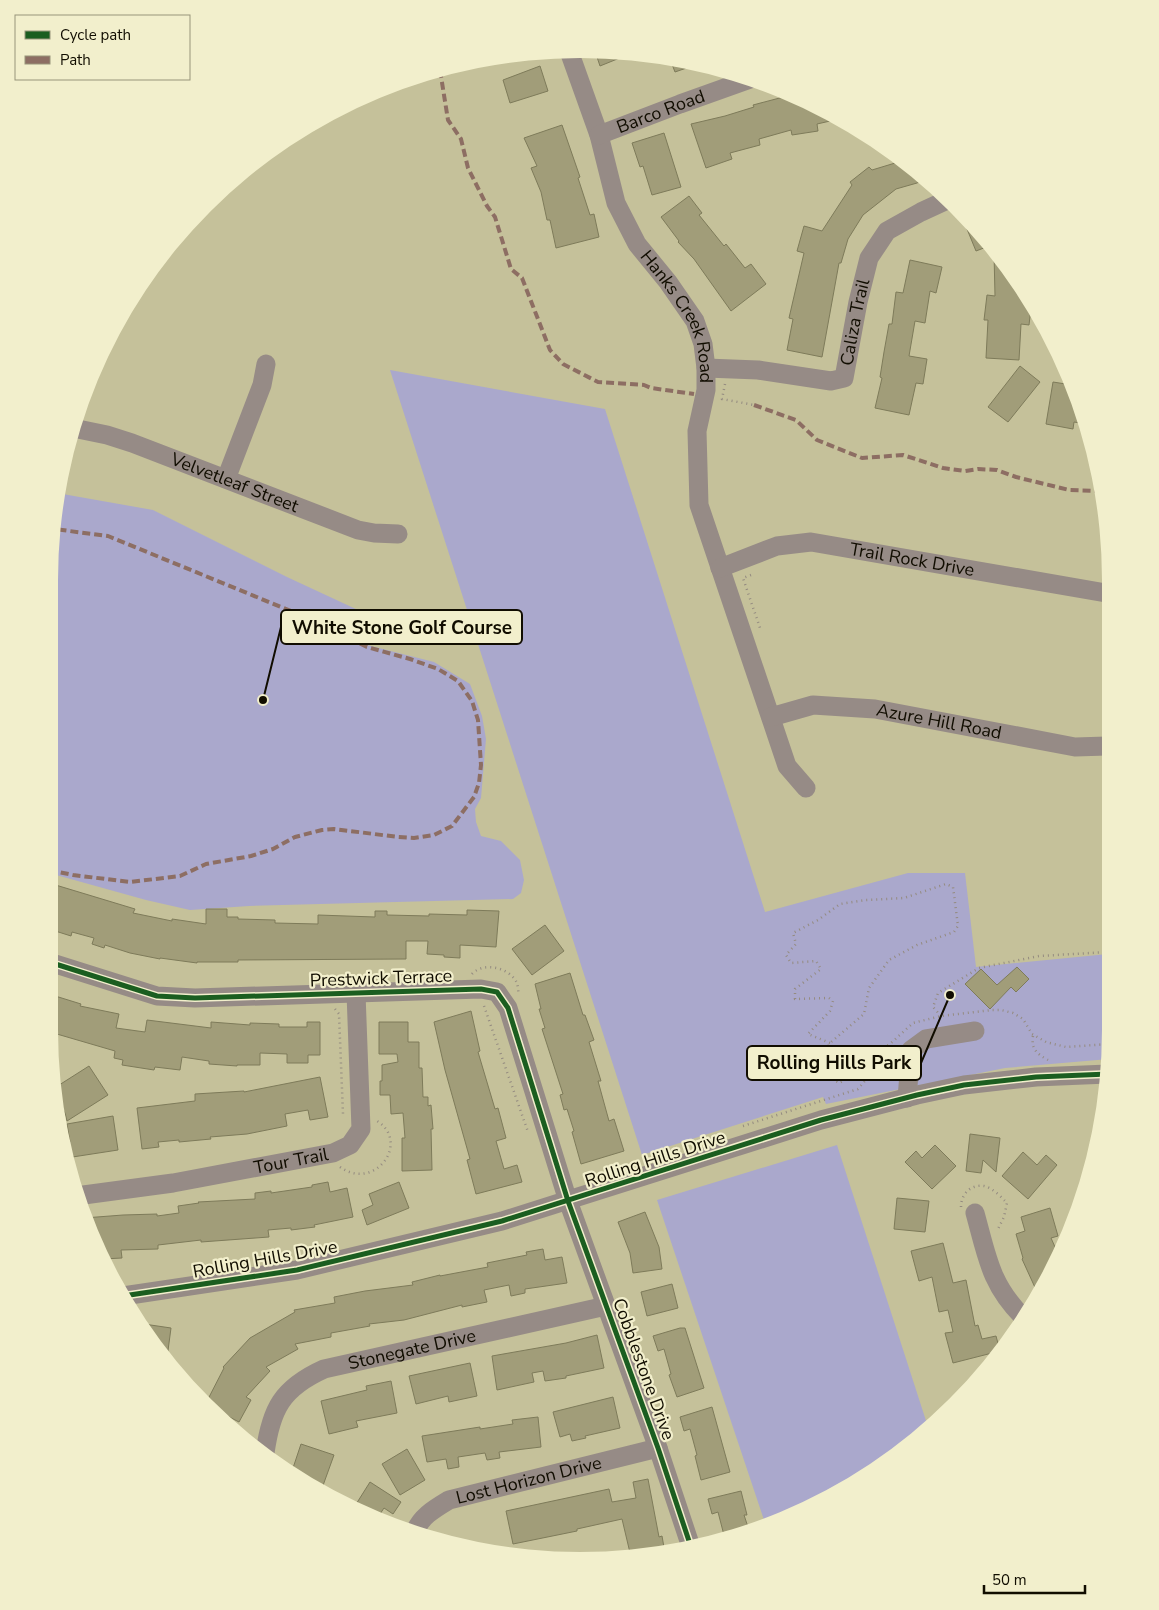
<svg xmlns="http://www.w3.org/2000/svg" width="1159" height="1610" viewBox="0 0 1159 1610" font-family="'Nunito Sans',sans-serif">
  <rect width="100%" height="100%" fill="#c5c19a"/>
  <!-- green -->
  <path fill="#aaa8cc" d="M390,370L605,409L765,912L908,873H965L976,967L1108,954L1109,1059L1005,1068L826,1104L823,1097L642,1155Z
    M57,493L153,510L287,577L358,610L363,644L434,662L470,684L482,716L486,739L481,798L475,809L476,822L481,836L501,841L520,860L524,880L521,893L513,899L249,906L190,910L146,900L49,873V579Z
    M837,1145L929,1430L814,1507L766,1526L657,1200Z"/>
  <!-- building -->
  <path fill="#a19d79" stroke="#7e7b5a" d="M615,50L632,53L600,66L595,51Z
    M670,59L680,61L698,64L675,72Z
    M540,66L548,91L510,103L503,80Z
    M791,95L814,104L839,119L817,124L818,131L792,135L791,130L759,139L760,145L730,153L732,159L706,168L691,124L725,116L754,107L753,105Z
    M562,125L580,177L578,178L590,215L594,214L599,237L556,248L550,220H547L541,192L531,168L537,166L524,138Z
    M664,133L681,187L652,195L643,166L640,167L632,143Z
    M905,160L925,179L917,183L896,189L863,215L848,239L841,263H839L822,357L787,350L793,319L789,318L804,253L797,251L804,226L822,231L852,185L850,182L869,167L872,170Z
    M689,196L702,213L699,215L724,246L726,244L745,268L751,264L766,284L731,311L694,259L678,242L679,241L661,217Z
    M960,212L979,230L989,246L976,251Z
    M994,253L1031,308L1029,325L1021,324L1019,360L986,358L988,320H984L987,295L995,296Z
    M910,260L942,267L936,293L930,291L925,323L915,321L909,356L927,359L923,384L916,383L909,415L875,408L882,378L880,377L884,352L889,324H892L896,292L903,293Z
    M1020,366L1040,382L1008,422L988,407Z
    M1053,382L1072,385L1082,409L1086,424L1074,422L1073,429L1046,424Z
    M49,883L135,909L133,913L172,921V919L206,924V909H227V917H238V919L275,920V923L318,924V915L375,917V911H387V915L429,916V914L467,915V910L499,911L496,947L460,945V958L444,957V955L427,954L428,941H406V959L238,960V962H197V963L160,958V959L130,953L105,945L104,948L92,944L94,938L72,932L71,936L49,929Z
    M545,925L564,951L532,975L512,949Z
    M1017,967L1029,979L1016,992L1011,987L990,1009L965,984L981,969L997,985Z
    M570,973L583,1015H585L594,1040L589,1042L601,1081H598L609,1121L614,1119L624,1151L581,1164L572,1132L574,1131L567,1109L564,1110L560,1095L563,1094L542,1029L545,1028L539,1009H541L535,984Z
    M52,995L81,1004L80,1006L119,1014L116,1028L145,1032L147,1020L211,1028V1022L250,1025V1023L279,1024V1027H307V1022H320V1055H308V1063H287V1054L260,1053V1065H237V1066L209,1064V1061L182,1057L180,1070L155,1067L154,1070L122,1065L123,1060L114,1058L115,1051L50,1032L51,1026L49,1025V1005Z
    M471,1011L480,1051L478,1052L495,1109L498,1108L506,1138L496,1141L504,1169L517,1165L522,1182L476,1194L467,1160L470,1159L445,1070L434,1022Z
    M379,1022H408V1042H419V1068H422L423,1097H428V1106L431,1105L433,1129H431L432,1170L402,1171V1138H405L403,1113L391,1114L390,1095H380V1081H382V1065L398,1062L397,1054H379Z
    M89,1066L108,1095L67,1121L65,1113L58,1101L56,1087Z
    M320,1077L328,1117L310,1120L308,1110L285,1114L287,1126L247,1134L210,1137L211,1139L179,1142V1140L158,1142L159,1147L142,1149L137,1108L195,1101V1094L244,1091V1092Z
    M113,1116L118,1150L66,1158L64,1143L70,1142L67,1124Z
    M970,1134L1000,1138L996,1172L983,1160L981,1173L966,1171Z
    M935,1145L956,1166L932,1189L905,1162L916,1151L922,1158Z
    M1023,1152L1037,1165L1046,1155L1057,1165L1028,1199L1002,1176Z
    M328,1182L330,1192L347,1188L353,1217L314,1225L315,1227L291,1230V1228L268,1230L269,1237L201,1242V1240L158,1245V1249L121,1250L122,1258L103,1259L89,1234L84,1218L123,1215L157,1214V1216L179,1213L178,1206L199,1203L198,1202L255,1199V1193L271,1191V1193L312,1187V1185Z
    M399,1182L409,1208L367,1225L362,1210L373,1205L369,1194Z
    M897,1198L929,1201L925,1232L894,1229Z
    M1050,1208L1058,1236L1051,1238L1059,1256L1056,1265L1038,1294L1022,1259L1023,1258L1016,1234L1025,1231L1021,1217Z
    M645,1212L659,1247L662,1269L633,1273L630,1253L618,1222Z
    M943,1243L953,1283L966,1280L975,1326L978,1325L982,1339L996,1336L1000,1351L953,1363L945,1333L953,1332L948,1310L939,1312L932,1277L919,1281L911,1251Z
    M543,1249L545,1260L562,1257L567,1283L525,1289V1293L511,1296L509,1285L484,1290L487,1302L462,1307V1305L404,1320L369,1324L370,1326L331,1333V1337L295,1344L298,1349L266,1367L270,1371L246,1397L251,1400L239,1422L210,1407L206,1403L224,1368L223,1367L250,1338L295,1312L294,1310L335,1303L334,1297L365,1291L413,1285L412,1282L440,1275V1276L488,1267L487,1263L527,1255L526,1252Z
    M672,1284L678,1308L647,1316L641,1292Z
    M137,1323L171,1328L167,1358L138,1325Z
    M680,1328H685L704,1388L677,1397L669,1375L671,1374L664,1349L658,1351L653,1336Z
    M597,1335L604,1368L566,1376V1378L545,1381L543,1371L532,1373L534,1382L497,1390L492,1356L566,1343Z
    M470,1363L477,1396L449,1402L448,1396L416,1404L409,1376Z
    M391,1381L397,1413L356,1421L358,1427L329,1434L321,1401L367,1390L366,1386Z
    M613,1397L620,1428L585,1436L586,1438L572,1441L570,1434L560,1437L553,1412Z
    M712,1407L730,1472L701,1480L695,1456L697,1455L690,1429L684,1431L680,1417Z
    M538,1417L541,1447L499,1452L500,1458L487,1460L485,1453L458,1457L459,1467L448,1469L446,1459L427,1462L422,1436L480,1427V1429L513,1424L512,1420Z
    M301,1444L334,1455L321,1491L292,1471Z
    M407,1449L425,1480L400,1495L382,1464Z
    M648,1479L659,1537L662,1536L665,1553L649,1557H631L622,1519L577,1529V1531L513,1544L506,1511L609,1489L612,1502L636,1498L633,1482Z
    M370,1482L401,1502L393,1514L384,1508L376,1520L353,1509Z
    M741,1491L747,1515H744L750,1533L725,1539L718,1512L712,1514L708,1499Z"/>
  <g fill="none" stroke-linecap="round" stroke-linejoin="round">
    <!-- path -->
    <path stroke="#948b80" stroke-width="2.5" stroke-dasharray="1 4" stroke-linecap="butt" d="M725,384L722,399L754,405
      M751,575L743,578L760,628
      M472,974C484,961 510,968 517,983C518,986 518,991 519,995
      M484,1006L528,1132
      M335,1009L339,1014L343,1114
      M941,1016L933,1007L938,993L979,968L1039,956L1108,952
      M1033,1036C1031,1049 1037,1054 1048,1060
      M830,1043L808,1034L830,1011L833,1001L829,998L795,999V989L821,969L816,961L791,963L786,955L796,944L793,933L818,920L840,904L866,900L904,898L946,884L953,887L958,926L954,932L917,945L889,960L869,988L864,1014L830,1043L823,1056V1072L839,1083L852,1076L871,1055L890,1044L913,1023L941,1016L992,1010H1001L1013,1013L1023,1019L1032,1034L1046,1042L1066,1047L1109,1044
      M743,1126L858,1089L869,1076L874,1062L871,1055
      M340,1167C375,1192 411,1142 377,1121
      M961,1207C961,1194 971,1184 984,1186C993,1188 1001,1197 1007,1203L1004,1217L997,1231
      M1010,1328L1014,1332"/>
    <!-- minor -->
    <g stroke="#968b86" stroke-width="19">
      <path id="s1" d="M569,51L599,135L616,203L637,244L668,282L695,321L703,344L706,368V390L697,431L699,505L787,766L806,788"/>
      <path id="s2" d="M599,135L680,104L750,79"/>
      <path id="s3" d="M706,368L758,370L831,381L844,378L858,302L869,258L887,231L921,212L947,200"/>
      <path id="s4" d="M73,428L107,435L132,443L358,530L374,533L398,534"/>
      <path d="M226,479L262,385L266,364"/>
      <path id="s5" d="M720,568L777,546L811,542L1106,593"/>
      <path id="s6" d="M771,717L813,705L875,709L1075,747L1107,746"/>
      <path d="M49,962L157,996L195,998L481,989L497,992L508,1008L568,1201L658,1448L691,1547"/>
      <path d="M907,1098L911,1050L926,1039L975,1031"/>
      <path id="s7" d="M76,1196L173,1183L333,1153L350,1145L361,1129L356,993"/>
      <path d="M975,1213C987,1256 990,1284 1023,1317"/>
      <path d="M123,1296L297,1270L502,1221L821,1120L917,1095L964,1085L1036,1077L1108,1074"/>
      <path id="s8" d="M265,1453C271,1409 282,1388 324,1369L606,1306"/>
      <path id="s9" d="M414,1534C420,1517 434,1509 449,1500L658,1448"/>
    </g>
    <!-- quiet -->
    <path stroke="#8d6e63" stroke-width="4" stroke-dasharray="8 4" stroke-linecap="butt" d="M440,70L448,120L461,139L468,168L487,206L495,217L511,269L522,278L550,350L563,364L598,382L644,385L651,388L694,394
      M754,405L796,420L817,440L862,458L903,455L943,468L965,471L978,469L997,470L1016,477L1069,490L1101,491
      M49,870L73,875L130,882L180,876L206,864L251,856L273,849L295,837L322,830L334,829L398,837L414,838L434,835L452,826L474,797L479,783L481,765L478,720L472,701L458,681L438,669L410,659L367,647L320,623L108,536L54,529"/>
    <!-- cycleway casing -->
    <g stroke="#f2efcc" stroke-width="8">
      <path id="cycleway" d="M49,962L157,996L195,998L481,989L497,992L508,1008L568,1201L658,1448L691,1547
        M123,1296L297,1270L502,1221L821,1120L917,1095L964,1085L1036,1077L1108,1074"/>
    </g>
    <!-- cycleway -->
    <use href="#cycleway" stroke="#1b5e20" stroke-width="5"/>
  </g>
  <g text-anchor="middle" stroke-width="4.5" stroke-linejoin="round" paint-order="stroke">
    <!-- street labels -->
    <g font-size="18" fill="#110d00" stroke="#f2efcc">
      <text dy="6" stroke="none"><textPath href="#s2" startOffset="66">Barco Road</textPath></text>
      <text dy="6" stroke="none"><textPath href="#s1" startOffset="291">Hanks Creek Road</textPath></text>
      <text dy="6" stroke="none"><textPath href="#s3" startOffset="196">Caliza Trail</textPath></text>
      <text dy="6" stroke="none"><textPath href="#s4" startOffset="171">Velvetleaf Street</textPath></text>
      <text dy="6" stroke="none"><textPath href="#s5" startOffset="198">Trail Rock Drive</textPath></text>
      <text dy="6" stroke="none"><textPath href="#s6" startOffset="171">Azure Hill Road</textPath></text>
      <text transform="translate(381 978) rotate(-2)" y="6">Prestwick Terrace</text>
      <text transform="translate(655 1159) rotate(-18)" y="6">Rolling Hills Drive</text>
      <text dy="6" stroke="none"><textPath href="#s7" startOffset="218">Tour Trail</textPath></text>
      <text transform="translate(265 1259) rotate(-10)" y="6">Rolling Hills Drive</text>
      <text dy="6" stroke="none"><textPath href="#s8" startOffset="199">Stonegate Drive</textPath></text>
      <text transform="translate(644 1369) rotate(70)" y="6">Cobblestone Drive</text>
      <text dy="6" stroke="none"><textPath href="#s9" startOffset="132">Lost Horizon Drive</textPath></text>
    </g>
  </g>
  <!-- crop -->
  <path d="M0 0H1159V1610H0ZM580 58H580A522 522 0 0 1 1102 580V1030A522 522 0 0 1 580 1552H580A522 522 0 0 1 58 1030V580A522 522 0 0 1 580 58Z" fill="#f2efcc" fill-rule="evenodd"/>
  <!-- callouts -->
  <path fill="none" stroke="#110d00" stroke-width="2" d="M263 700L281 627M950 995L921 1063"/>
  <g fill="#110d00" stroke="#f2efcc" stroke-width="2">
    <circle cx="263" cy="700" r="5"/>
    <circle cx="950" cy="995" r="5"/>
  </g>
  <g fill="#f2efcc" stroke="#110d00" stroke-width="2">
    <rect x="281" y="610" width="241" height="34" rx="5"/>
    <rect x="747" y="1046" width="174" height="34" rx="5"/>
  </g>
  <g font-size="19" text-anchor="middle" font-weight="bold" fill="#110d00">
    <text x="402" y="634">White Stone Golf Course</text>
    <text x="834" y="1069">Rolling Hills Park</text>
  </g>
  <!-- legend -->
  <rect x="15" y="15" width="175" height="65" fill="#f2efcc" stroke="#98957a"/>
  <rect x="25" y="31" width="25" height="8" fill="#1b5e20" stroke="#98957a"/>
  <text x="60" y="40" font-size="15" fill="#110d00">Cycle path</text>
  <rect x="25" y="56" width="25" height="8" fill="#8d6e63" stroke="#98957a"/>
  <text x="60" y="65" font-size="15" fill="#110d00">Path</text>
  <!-- scale -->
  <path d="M984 1585v8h101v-8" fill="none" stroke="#110d00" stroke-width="2.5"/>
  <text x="992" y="1585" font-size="15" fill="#110d00" stroke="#f2efcc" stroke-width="4" paint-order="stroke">50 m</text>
</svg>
